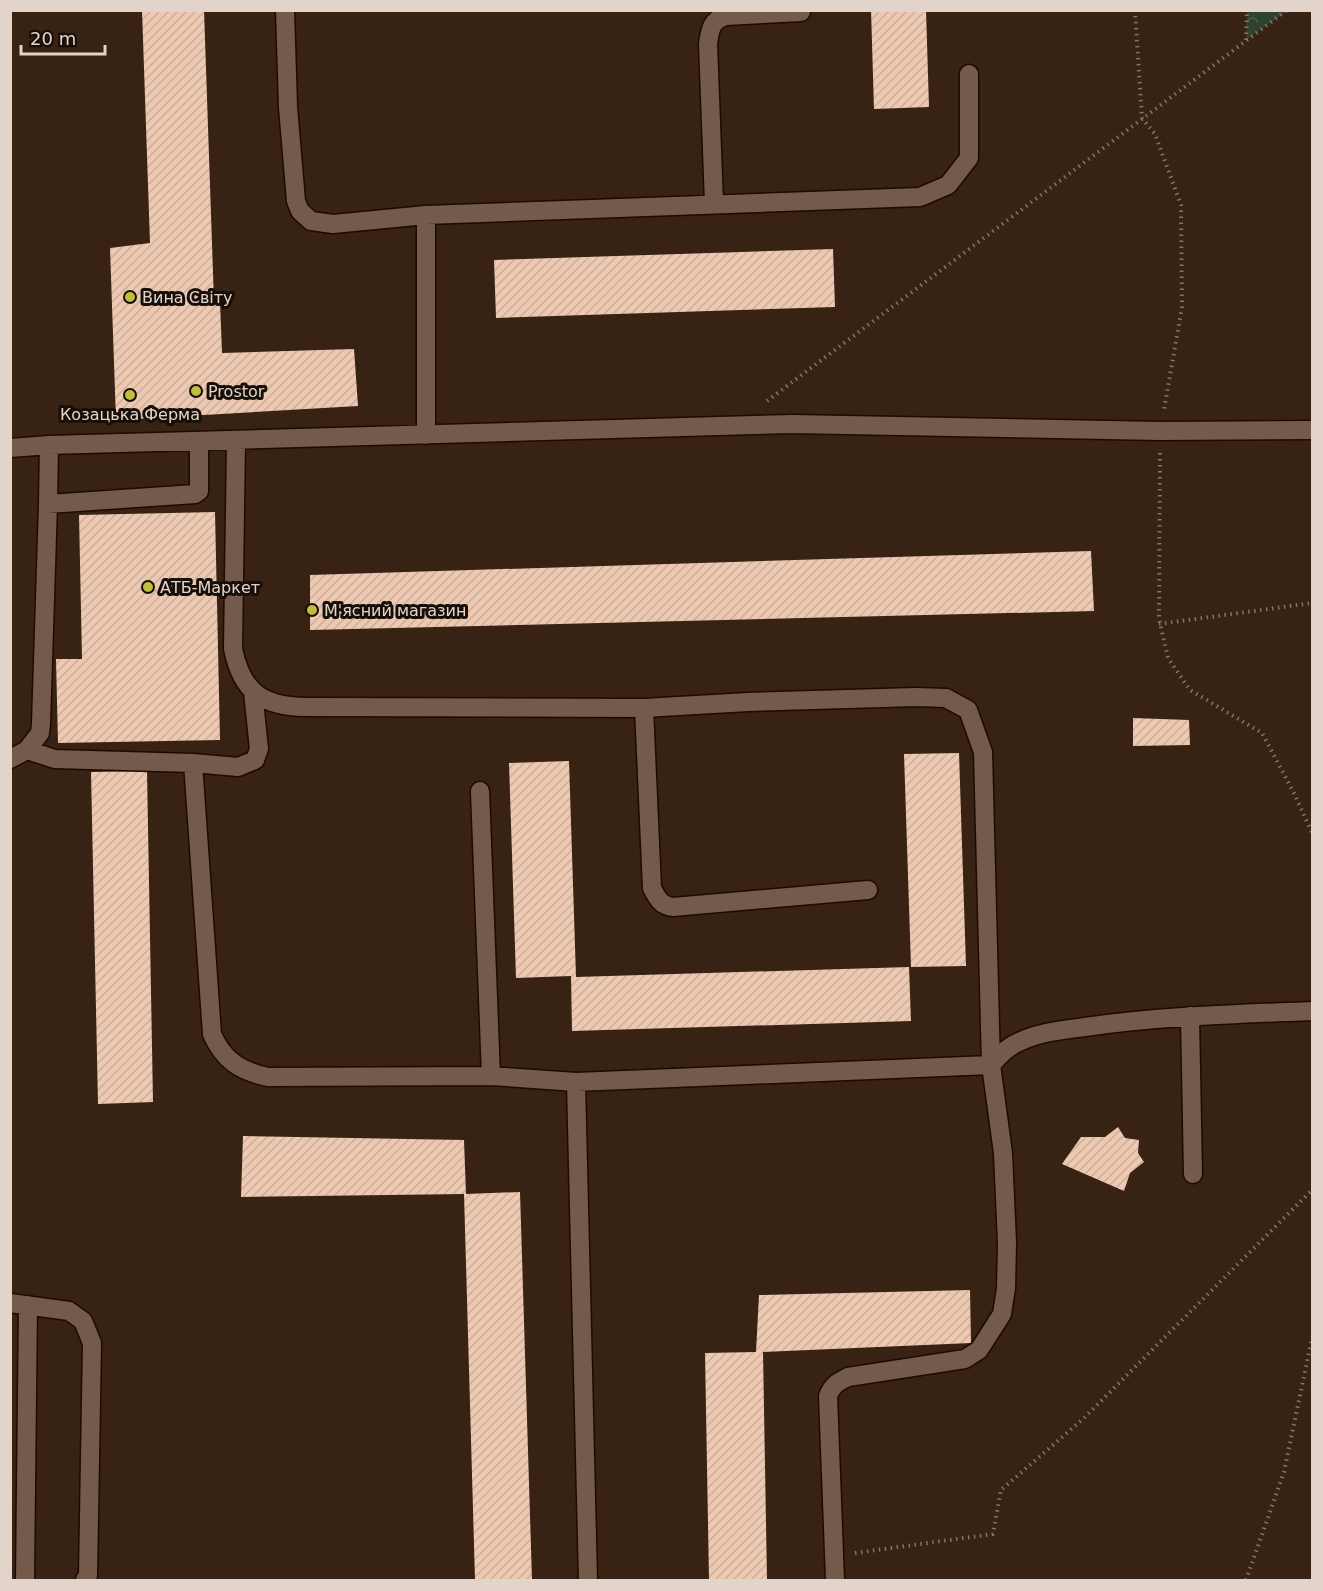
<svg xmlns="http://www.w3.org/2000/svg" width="1323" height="1591" viewBox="0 0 1323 1591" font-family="'DejaVu Sans',sans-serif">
  <defs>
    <pattern id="park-crowns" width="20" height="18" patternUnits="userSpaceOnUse" patternTransform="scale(1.5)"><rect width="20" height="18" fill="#2f422f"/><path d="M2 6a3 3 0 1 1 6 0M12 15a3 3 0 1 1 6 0" fill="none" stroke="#4d5c4c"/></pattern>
    <pattern id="building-hatch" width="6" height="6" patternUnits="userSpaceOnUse" patternTransform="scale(1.5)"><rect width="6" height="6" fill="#eec9b2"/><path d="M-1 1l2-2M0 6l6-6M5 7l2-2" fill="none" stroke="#ccae9b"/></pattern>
  </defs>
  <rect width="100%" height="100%" fill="#372213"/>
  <!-- park -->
  <path fill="url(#park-crowns)" d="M1247,11V10L1287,11L1246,40Z"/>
  <!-- building -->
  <path fill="url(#building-hatch)" d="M142,10H204L214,302H220L222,353L354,349L358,406L116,420L110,248L150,243Z
    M871,10H926L929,107L874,109Z
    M833,249L835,307L496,318L494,260Z
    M215,512L220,740L58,743L56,659H82L79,515Z
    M1091,551L1094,611L310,630V575Z
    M1133,718L1189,720L1190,745L1133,746Z
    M959,753L966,966L911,967L904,754Z
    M569,761L576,977L909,967L911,1021L572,1031L571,976L516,978L509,763Z
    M147,771L153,1102L98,1104L91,772Z
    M1118,1127L1125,1138L1139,1140L1138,1153L1144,1162L1130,1173L1124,1191L1062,1164L1081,1137H1105Z
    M243,1136L464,1140L466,1194L520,1192L532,1580H475L464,1194L241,1197Z
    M970,1290L971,1343L763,1352L767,1580H709L705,1353L756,1352L759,1295Z"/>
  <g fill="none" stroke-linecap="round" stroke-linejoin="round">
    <!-- minor casing -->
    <g stroke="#1e0a01" stroke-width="21">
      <path id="minor" d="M285,10L288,107L296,201L300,211L311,221L333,224L426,215L920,197L948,185L969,158V74
        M714,203L708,44C710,30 711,20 726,16L801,12
        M426,435V215
        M236,441L233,649C242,692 262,706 305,707L644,708L748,702L916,697L946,698L968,710L983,752L991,1065L576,1082L588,1580
        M49,445L48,504L195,494L199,491V441
        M10,448L49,445L792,424L1160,431L1312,430
        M644,708L652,888C657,898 661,906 673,907L868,890
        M27,750L40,733L41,724L48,504
        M10,759L27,750L55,759L193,763L212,1034C223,1060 240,1071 268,1077L491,1076L576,1082
        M193,763L238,767L255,760L259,749L253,692
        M480,791L491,1076
        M1190,1016L1193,1174
        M10,1303L69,1311L83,1321L92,1343L88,1575L85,1580
        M25,1580L28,1305
        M835,1580L828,1396C832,1385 838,1382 848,1377L965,1359L979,1350L1002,1314L1006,1288L1007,1243L1003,1153L991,1065C999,1056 1007,1047 1019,1042C1039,1032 1063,1030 1085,1027C1160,1016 1237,1014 1312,1011"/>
    </g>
    <!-- path -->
    <path stroke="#867467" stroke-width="4" stroke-dasharray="1.5 4.5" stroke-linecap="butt" d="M1135,10L1142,118L1155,134L1181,205L1182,307L1164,410
      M1246,40L1247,10
      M767,401L1287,10
      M1160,453L1159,619L1168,658L1190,690L1262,733L1295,795L1312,833
      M1159,624L1312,603
      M855,1553L993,1534L1001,1490L1083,1419L1312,1190
      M1246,1580L1284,1472L1312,1338"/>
    <!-- minor -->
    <use href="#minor" stroke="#735a4a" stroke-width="18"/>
  </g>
  <!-- markers -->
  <g fill="#bfbe41" stroke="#170e08" stroke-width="2">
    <circle cx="130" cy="297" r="6"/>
    <circle cx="196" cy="391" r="6"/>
    <circle cx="130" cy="395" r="6"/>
    <circle cx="148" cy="587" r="6"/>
    <circle cx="312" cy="610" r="6"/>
  </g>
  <g text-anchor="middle" stroke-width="6" stroke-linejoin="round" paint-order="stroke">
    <!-- poi labels -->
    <g font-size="16" fill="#e2d4ca" stroke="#170e08" text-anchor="start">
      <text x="142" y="303">Вина Світу</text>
      <text x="208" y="397">Prostor</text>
      <text x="130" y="420" text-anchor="middle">Козацька Ферма</text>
      <text x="160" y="593">АТБ-Маркет</text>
      <text x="324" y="616">М'ясний магазин</text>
    </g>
  </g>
  <!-- border -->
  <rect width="1323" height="1591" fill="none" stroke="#e2d4ca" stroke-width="24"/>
  <!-- scale -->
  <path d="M21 45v9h84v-9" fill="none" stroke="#e2d4ca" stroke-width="3"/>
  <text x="30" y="45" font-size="18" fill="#e2d4ca" stroke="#170e08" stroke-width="4.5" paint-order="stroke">20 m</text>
</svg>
